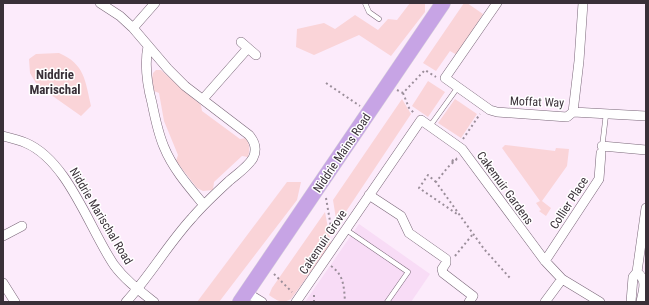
<svg xmlns="http://www.w3.org/2000/svg" width="649" height="305" viewBox="0 0 649 305" font-family="'Roboto Condensed',sans-serif">
  <rect width="100%" height="100%" fill="#fcebfb"/>
  <!-- built -->
  <path fill="#f8dcf6" d="M359,224L430,274L411,302H305Z"/>
  <!-- green -->
  <path fill="#fad4d8" d="M410,3H425V12L391,56L359,35L314,55L296,47L297,29L324,23L335,29L355,15L378,30L388,19L397,20Z
    M464,3H467L483,14L457,55L450,51L436,71L423,63Z
    M59,53C85,64 85,81 91,106L81,116L37,85L30,73L29,59L36,54Z
    M156,70H161L182,89L201,105L202,111L240,139L246,138C250,145 250,149 248,157L242,156L214,182L213,190L203,191L197,188L176,161L178,155L164,121L159,93L154,91L152,78L153,73Z
    M428,81L445,92L428,117L412,106Z
    M402,99L411,114L337,225L333,200Z
    M455,99L477,114L461,138L438,123Z
    M505,145L555,151L556,148L569,149L567,166L542,201L551,208L546,216L539,211L541,210L536,203L540,201L502,148Z
    M287,182H301L297,200L219,302H197Z
    M325,212L331,244L291,299C281,304 278,301 269,295L272,288Z"/>
  <g fill="none" stroke-linecap="round" stroke-linejoin="round">
    <!-- lane casing -->
    <g stroke="#796678" stroke-width="5.5">
      <path id="lane" d="M365,3L369,12L379,19
        M430,126L458,87
        M602,148L606,114
        M345,229L408,272L387,302"/>
    </g>
    <!-- street casing -->
    <g stroke="#796678" stroke-width="10">
      <path id="street" d="M100,3L120,16L133,28L168,69L185,86L249,135C255,142 257,150 253,158C248,167 237,174 229,181C216,193 203,205 192,218C168,244 150,276 126,302
        M497,3L445,78L490,110L497,112L567,117L573,112L646,116
        M133,28L155,3
        M241,42L256,55
        M148,46C144,66 147,84 152,103C155,118 158,133 164,147C173,169 189,187 204,205
        M203,99L248,48
        M573,112L579,61L583,3
        M3,136C11,138 19,140 26,143C68,161 89,228 114,265C125,280 140,291 154,302
        M602,146L646,150
        M369,195L401,216L409,233L446,259V263L442,269L443,273L473,296L469,302
        M3,236L22,226
        M545,261L599,179L601,153
        M637,272C648,281 643,290 641,302
        M3,283L15,302
        M247,293L262,302
        M296,302L421,120L462,149L545,261L562,279L600,302
        M545,302L562,279
        M631,302L633,277L637,272L646,208"/>
    </g>
    <!-- primary casing -->
    <g stroke="#dbdadb" stroke-width="16">
      <path id="primary" d="M240,302L443,3"/>
    </g>
    <!-- path -->
    <path stroke="#9b8e9a" stroke-width="2" stroke-dasharray="2 3" stroke-linecap="butt" d="M326,83L360,106
      M397,90L403,93L425,70L436,77
      M403,93L409,108L415,114
      M463,139L480,114
      M457,159L448,167L436,182L484,249L510,278
      M452,161L455,158L457,159
      M436,182L428,175L419,188L457,214
      M326,198L332,233
      M455,256L473,234
      M331,266C344,275 344,287 345,302
      M274,274L292,292
      M314,302V293"/>
    <!-- lane -->
    <use href="#lane" stroke="#fff" stroke-width="4.5"/>
    <!-- street -->
    <use href="#street" stroke="#fff" stroke-width="9"/>
    <!-- primary -->
    <use href="#primary" stroke="#c7a4e5" stroke-width="15"/>
    <!-- path-bridge -->
    <path stroke="#9b8e9a" stroke-width="2" stroke-dasharray="2 3" stroke-linecap="butt" d="M452,161L454,164"/>
  </g>
  <g text-anchor="middle" stroke-width="3" stroke-linejoin="round" paint-order="stroke">
    <!-- street labels -->
    <g font-size="12" fill="#393038" stroke="#fff">
      <text transform="translate(537 102) rotate(2)" y="4">Moffat Way</text>
      <text transform="translate(342 153) rotate(-56)" y="4">Niddrie Mains Road</text>
      <text transform="translate(505 188) rotate(54)" y="4">Cakemuir Gardens</text>
      <text transform="translate(569 203) rotate(-57)" y="4">Collier Place</text>
      <text transform="translate(101 216) rotate(59)" y="4">Niddrie Marischal Road</text>
      <text transform="translate(323 242) rotate(-56)" y="4">Cakemuir Grove</text>
    </g>
    <!-- neighbourhood labels -->
    <g font-size="13" font-weight="bold" fill="#393038" stroke="#fff">
      <text x="55" y="79">Niddrie<tspan x="55" dy="15">Marischal</tspan></text>
    </g>
  </g>
  <!-- border -->
  <rect width="649" height="305" fill="none" stroke="#393038" stroke-width="8"/>
</svg>
